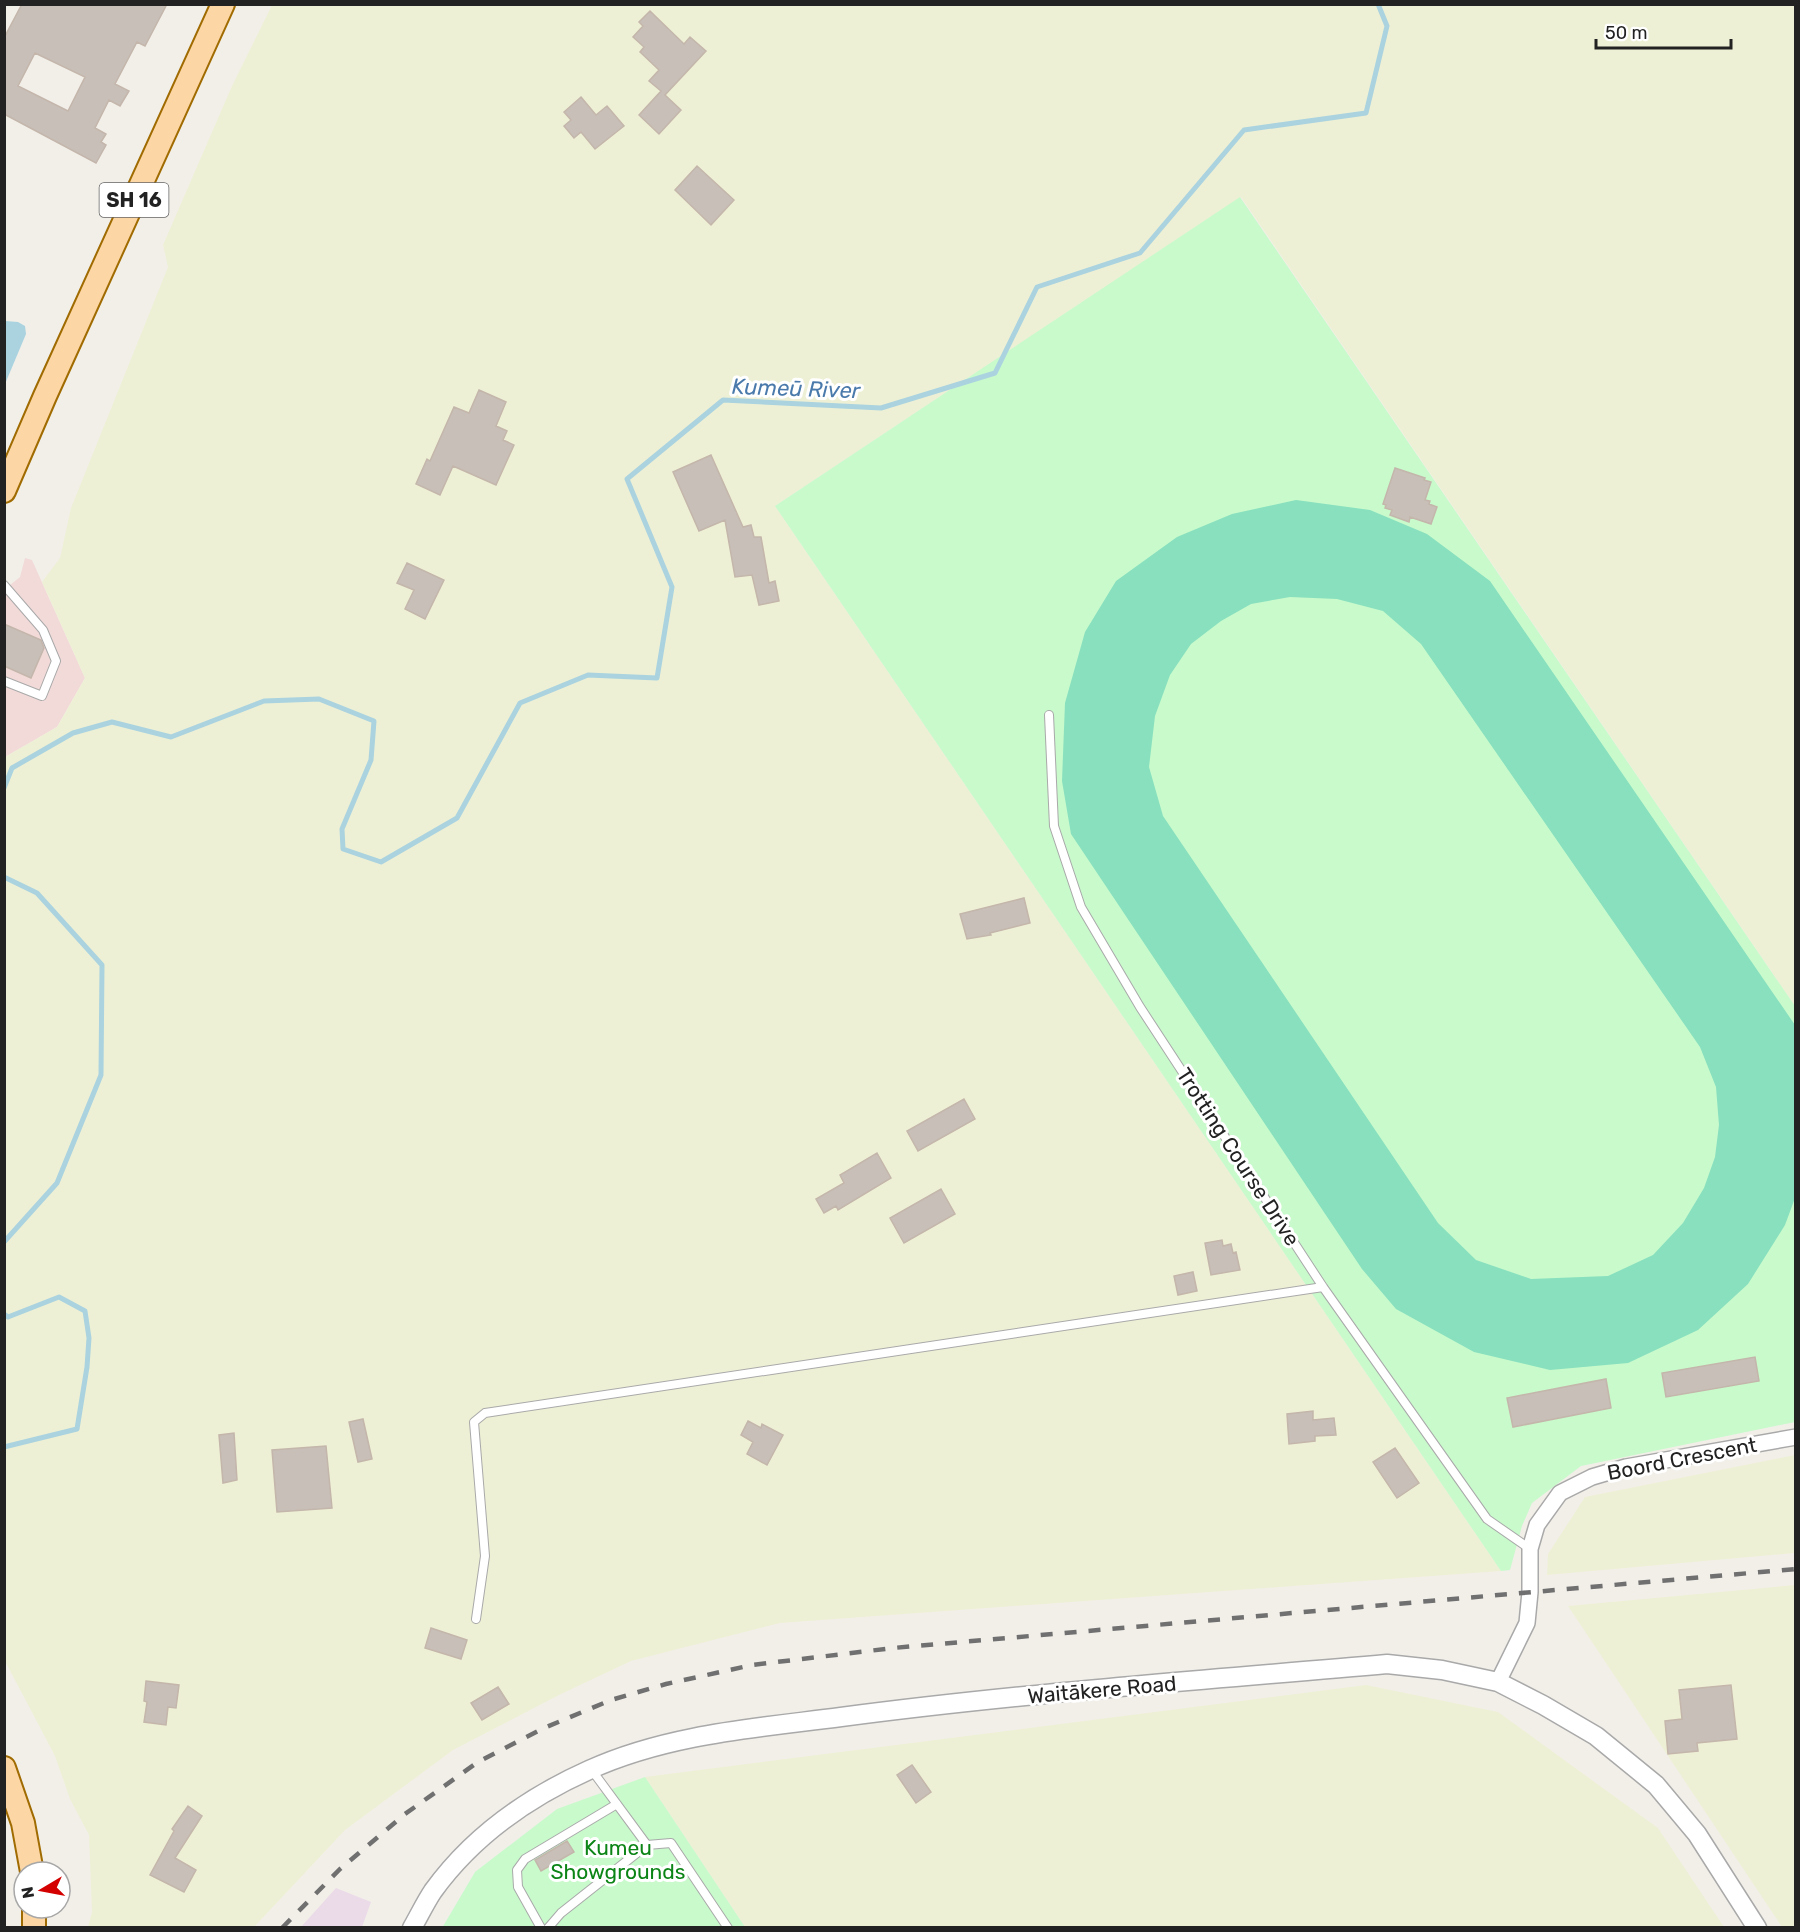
<svg xmlns="http://www.w3.org/2000/svg" width="1800" height="1932" viewBox="0 0 1800 1932" font-family="Rubik,sans-serif">
  <rect width="100%" height="100%" fill="#f2efe9"/>
  <!-- commercial -->
  <path fill="#f2dad9" d="M25,558L32,560L85,678L57,727L5,757V589L20,577Z"/>
  <!-- industrial -->
  <path fill="#ebdbe8" d="M336,1888L371,1902L362,1927H301Z"/>
  <!-- farmland -->
  <path fill="#eef0d5" d="M272,5H1795V1006L1241,197L775,506L1501,1571L780,1623L631,1661L561,1694L453,1750L345,1830L254,1927H88L92,1912L89,1835L70,1799L55,1756L5,1661V757L57,727L85,678L42,582L60,558L71,508L168,267L163,245L232,86Z
    M1795,1455V1553L1547,1575L1548,1554L1585,1497Z
    M1795,1585V1927H1782L1568,1606Z
    M1366,1685L1498,1712L1658,1828L1724,1927H745L645,1777Z"/>
  <!-- park -->
  <path fill="#c8facc" d="M1240,197L1795,1006V1422L1581,1466L1532,1503L1522,1526L1510,1570L1501,1571L775,506Z
    M645,1777L745,1927L442,1928L475,1872L557,1809Z"/>
  <!-- pitch -->
  <path fill="#88e0be" fill-rule="evenodd" d="M1296,500L1370,510L1427,534L1490,581L1795,1025V1198L1785,1225L1748,1284L1698,1330L1628,1363L1550,1370L1474,1352L1396,1309L1362,1269L1071,834L1062,781L1065,703L1085,632L1116,581L1177,537L1232,514ZM1290,597L1337,599L1383,611L1421,644L1700,1047L1716,1087L1719,1125L1715,1157L1704,1188L1683,1223L1653,1255L1608,1276L1531,1279L1476,1260L1438,1223L1163,816L1149,767L1155,716L1170,675L1191,644L1221,621L1251,604Z"/>
  <!-- water -->
  <path fill="#aad3df" d="M5,321L18,322L25,326L26,334L5,384Z"/>
  <g fill="none" stroke-linecap="round" stroke-linejoin="round">
    <!-- stream -->
    <path stroke="#aad3df" stroke-width="5" d="M4,788L12,768L73,733L112,722L171,737L264,701L319,699L374,721L371,760L342,829L343,849L381,862L457,818L520,703L588,675L657,678L672,587L627,479L723,400L881,408L995,373L1037,287L1140,253L1244,130L1366,113L1387,26L1378,4
      M4,877L37,893L102,965L101,1075L57,1183L4,1242
      M4,1314L8,1317L59,1297L85,1311L89,1338L87,1367L77,1429L4,1447"/>
  </g>
  <!-- building -->
  <path fill="#c7bfb8" stroke="#c4b6ab" stroke-width="1.5" fill-rule="evenodd" d="M22,4H167L145,46L137,42L115,84L129,91L120,106L109,100L95,128L106,134L101,142L106,145L96,163L4,114V38ZM35,53L85,77L68,111L18,86Z
    M650,11L684,44L690,37L706,51L665,95L681,110L659,134L639,115L661,91L649,81L659,70L640,52L644,47L633,37L643,26L639,22Z
    M581,97L596,115L607,106L624,126L595,149L581,132L574,138L564,126L571,120L564,112Z
    M697,166L734,200L711,225L675,190Z
    M479,390L506,402L496,426L507,431L503,440L514,445L496,485L453,466L440,495L416,484L427,459L430,461L454,407L469,413Z
    M711,455L743,527L751,525L754,537H761L769,583L775,581L779,601L759,605L752,575L735,577L725,520L699,531L673,472Z
    M1395,468L1425,478L1424,480L1431,482L1425,500L1430,501L1429,504L1437,507L1431,524L1410,517L1409,522L1390,515L1392,510L1385,508L1386,505L1383,504Z
    M407,563L444,580L425,619L405,609L414,590L397,583Z
    M4,624L41,640L44,648L31,678L4,666Z
    M1024,898L1030,923L990,933L991,935L967,939L960,914Z
    M964,1099L975,1119L918,1151L907,1131Z
    M877,1153L891,1178L838,1210L836,1206L824,1213L816,1199L844,1183L840,1175Z
    M941,1189L955,1214L904,1243L890,1218Z
    M1222,1240L1223,1246L1231,1244L1233,1253L1236,1252L1240,1270L1211,1275L1205,1243Z
    M1193,1272L1197,1291L1178,1295L1174,1276Z
    M1755,1357L1759,1381L1666,1397L1662,1373Z
    M1606,1379L1611,1408L1513,1427L1507,1398Z
    M1313,1411V1420L1334,1418L1336,1435L1315,1436V1441L1289,1444L1287,1414Z
    M363,1419L372,1459L358,1462L349,1422Z
    M748,1421L761,1428L762,1424L783,1435L767,1465L747,1454L753,1442L741,1435Z
    M234,1433L237,1480L223,1483L219,1435Z
    M326,1446L332,1508L277,1512L272,1450Z
    M1395,1448L1419,1483L1397,1498L1373,1462Z
    M431,1628L467,1640L461,1659L425,1648Z
    M146,1681L179,1685L176,1708L168,1707L166,1725L144,1722L147,1702L144,1701Z
    M1731,1685L1737,1739L1697,1743L1698,1751L1668,1754L1665,1721L1682,1719L1679,1690Z
    M498,1687L509,1704L482,1720L471,1703Z
    M912,1765L931,1792L916,1803L897,1775Z
    M188,1806L202,1816L175,1858L196,1870L184,1892L150,1875L174,1831L172,1829Z
    M567,1841L574,1852L541,1871L535,1860Z"/>
  <g fill="none" stroke-linecap="round" stroke-linejoin="round">
    <!-- service casing -->
    <g stroke="#a9a9a9" stroke-width="10">
      <path id="service" d="M4,585L43,630L56,661L42,696L4,681
        M1049,715L1054,826L1081,907L1140,1007L1323,1287L1487,1519L1530,1549
        M476,1619L485,1556L474,1422L485,1413L1323,1287
        M591,1769L647,1845L671,1843L728,1928
        M541,1928L518,1887L517,1870L525,1859L617,1804
        M548,1928L561,1913L647,1845"/>
    </g>
    <!-- minor casing -->
    <g stroke="#a9a9a9" stroke-width="18">
      <path id="minor" d="M1498,1682L1527,1623L1530,1592V1549L1537,1525L1560,1493L1592,1477L1626,1467L1796,1437"/>
    </g>
    <!-- tertiary casing -->
    <g stroke="#a9a9a9" stroke-width="21">
      <path id="tertiary" d="M412,1928C419,1916 425,1903 433,1891C472,1837 529,1797 589,1770C668,1734 757,1728 841,1717C1023,1693 1205,1680 1387,1664L1442,1670L1498,1682L1543,1705L1596,1736L1656,1785L1697,1834L1757,1928"/>
    </g>
    <!-- primary casing -->
    <g stroke="#a06b00" stroke-width="26">
      <path id="primary" d="M4,491L45,396L223,4
        M4,1768L23,1823L32,1872
        M34,1928V1908"/>
    </g>
    <!-- service -->
    <use href="#service" stroke="#fff" stroke-width="8"/>
    <!-- minor -->
    <use href="#minor" stroke="#fff" stroke-width="15"/>
    <!-- tertiary -->
    <use href="#tertiary" stroke="#fff" stroke-width="18"/>
    <!-- primary -->
    <use href="#primary" stroke="#fcd6a4" stroke-width="22"/>
    <!-- rail -->
    <path stroke="#707070" stroke-width="4.5" stroke-dasharray="12 12" stroke-linecap="butt" d="M282,1928L340,1869L405,1814L478,1762L544,1728L611,1700L666,1684L752,1665L893,1648L1796,1569"/>
  </g>
  <g text-anchor="middle" stroke-width="6" stroke-linejoin="round" paint-order="stroke">
    <!-- shield labels -->
    <rect fill="#fff" stroke="#646464" stroke-width="1.5" x="99.5" y="183" width="69" height="34" rx="4.5"/>
    <g font-size="20" font-weight="bold" fill="#222">
      <text x="134" y="207">SH 16</text>
    </g>
    <!-- street labels -->
    <g font-size="21" fill="#222" stroke="#fff">
      <text transform="translate(1238 1157) rotate(57)" y="7">Trotting Course Drive</text>
      <text transform="translate(1682 1459) rotate(-11)" y="7">Boord Crescent</text>
      <text transform="translate(1102 1690) rotate(-5)" y="7">Waitākere Road</text>
    </g>
    <!-- park labels -->
    <g font-size="21" fill="#0c8416" stroke="#fff">
      <text x="618" y="1855">Kumeu<tspan x="618" dy="24">Showgrounds</tspan></text>
    </g>
    <!-- water labels -->
    <g font-size="22" font-style="italic" fill="#4a7aab" stroke="#fff">
      <text transform="translate(796 388) rotate(2)" y="8">Kumeū River</text>
    </g>
  </g>
  <!-- border -->
  <rect width="1800" height="1932" fill="none" stroke="#222222" stroke-width="12"/>
  <!-- north arrow -->
  <g transform="translate(42 1890) rotate(260)"><circle r="28" fill="#ffffff" stroke="#a7a7a7" stroke-width="1.5"/>
  <path d="M0-4.5L10 22L0 15L-10 22Z" fill="#d40000"/>
  <text y="-9" font-size="16" font-weight="bold" text-anchor="middle" fill="#222222">N</text>
  </g>
  <!-- scale -->
  <path d="M1596 39v9h135v-9" fill="none" stroke="#222222" stroke-width="3"/>
  <text x="1605" y="39" font-size="18" fill="#222222" stroke="#ffffff" stroke-width="4.5" paint-order="stroke">50 m</text>
</svg>
